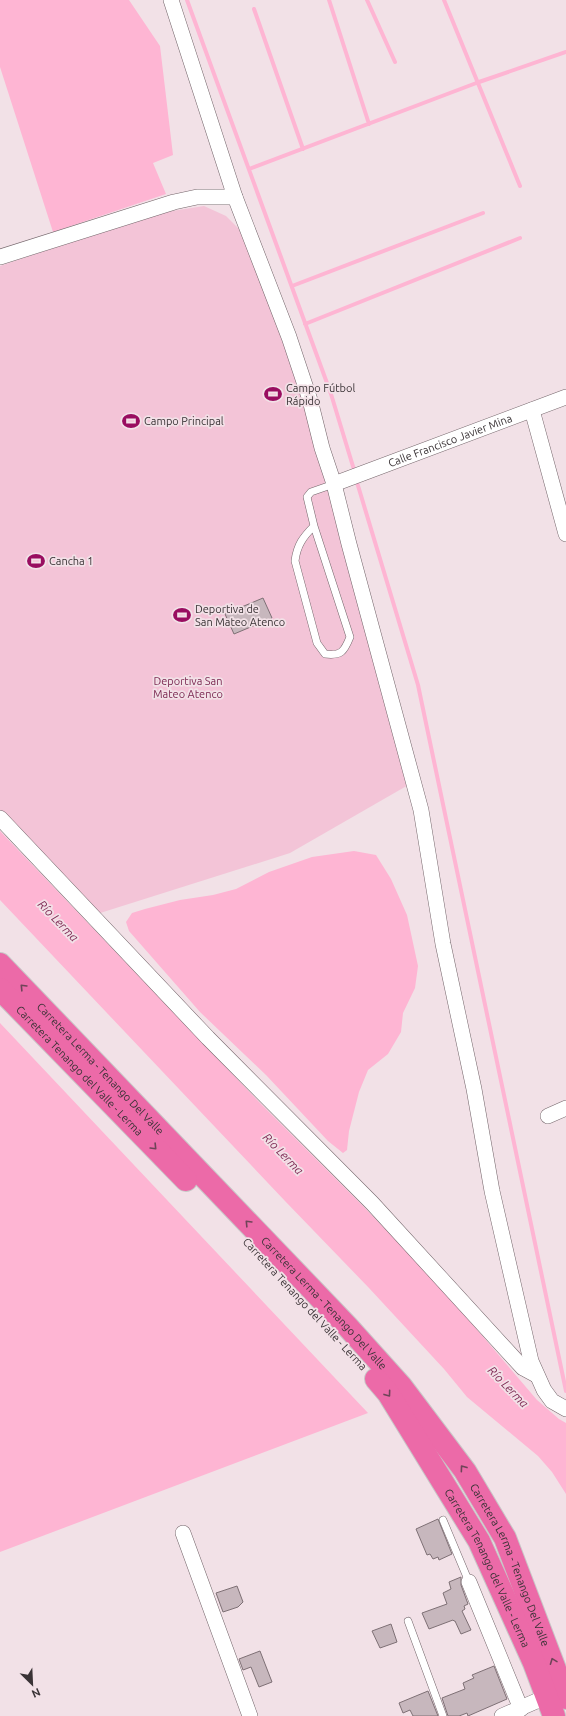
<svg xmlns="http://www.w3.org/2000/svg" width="566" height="1716" viewBox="0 0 566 1716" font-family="Ubuntu,sans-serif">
  <rect width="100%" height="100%" fill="#f2e1e7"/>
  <!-- green -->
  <path fill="#f3c4d7" d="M204,206L226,216L245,235L312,424L410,784L290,853L97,914L0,812V266L153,214Z"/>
  <!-- water -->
  <path fill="#feb5d3" d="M0,0H129L160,46L173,155L153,163L166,194L53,232L0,67Z
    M0,831L262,1105L364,1207L438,1284L537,1400L559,1419L566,1423V1494L552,1472L538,1456L467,1397L444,1369L369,1288L285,1201L0,900Z
    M354,851L376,855L391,879L407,915L418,966L415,988L403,1013L401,1032L388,1054L368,1070L359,1092L349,1131L347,1150L343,1153L328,1141L266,1075L200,1012L129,931L126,922L132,913L145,909L180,900L213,895L236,889L269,872L312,857Z
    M0,1023L368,1413L0,1552Z"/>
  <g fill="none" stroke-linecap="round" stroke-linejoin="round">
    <!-- stream -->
    <path stroke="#feb5d3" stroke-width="4" d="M187,0L331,394L355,473
      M329,0L369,124
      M367,0L395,62
      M444,0L520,186
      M254,9L303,149
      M249,169L479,82L566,52
      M292,286L483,213
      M305,324L520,238
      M356,479L418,685L566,1391"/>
  </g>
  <!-- building -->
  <path fill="#c7b7bd" stroke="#7e7075" d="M263,598L272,618L234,634L225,614Z
    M438,1519L452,1554L439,1560L438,1557L433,1559L430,1554L427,1555L416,1529Z
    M461,1577V1585L468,1604L464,1606L465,1609L462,1611L471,1630L461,1634L455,1621H454L453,1620L429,1629L422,1613L447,1604L443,1593L451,1589L449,1582Z
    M237,1586L243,1602L238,1607L223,1612L216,1593Z
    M391,1624L397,1642L380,1648L372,1631Z
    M260,1651L272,1682L259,1687L251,1667L243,1670L239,1659Z
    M494,1666L507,1699L468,1716L467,1713L459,1716H448L442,1698L465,1689L463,1683L474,1678L472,1675Z
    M428,1691L438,1716H413L410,1710L403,1713L399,1703Z"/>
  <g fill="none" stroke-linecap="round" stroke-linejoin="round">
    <!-- lane casing -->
    <g stroke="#74666b" stroke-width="8">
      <path id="lane" d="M314,526L350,637C344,652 341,656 325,654L317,643L295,561C297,545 303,537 314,526Z
        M314,526L307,497L311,492L334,484
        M443,1520L469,1582
        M408,1621L443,1716"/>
    </g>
    <!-- street casing -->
    <g stroke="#74666b" stroke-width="16">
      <g id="street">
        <path d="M171,0L235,197"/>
        <path d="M0,257L174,202L197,197H235L289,337L310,400L322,448L334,484L349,544L421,810L443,944L474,1089L492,1191L531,1361L544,1390L552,1401L566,1409"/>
        <path d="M532,410L566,534"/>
        <path id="s1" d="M334,484L566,397"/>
        <path d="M0,818L208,1038L372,1203L523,1368L536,1375"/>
        <path d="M548,1116L566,1108"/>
        <path d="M183,1533L250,1716"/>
        <path d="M469,1582L521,1709"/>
        <path d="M502,1716L548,1696"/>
      </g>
    </g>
    <!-- highway casing -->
    <g stroke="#c8c6c7" stroke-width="24">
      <g id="highway">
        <path id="s2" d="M0,964L347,1326L401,1386L465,1471L505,1538L566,1698"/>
        <path id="s3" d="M0,989L186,1180"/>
        <path id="s4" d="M376,1379L388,1393L479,1541L534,1663L554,1716"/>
      </g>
    </g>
    <!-- lane -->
    <use href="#lane" stroke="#fff" stroke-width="7"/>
    <!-- street -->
    <use href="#street" stroke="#fff" stroke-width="15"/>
    <!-- highway -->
    <use href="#highway" stroke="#ec6aa8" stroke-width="22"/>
  </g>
  <!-- one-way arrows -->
  <defs><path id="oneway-chevron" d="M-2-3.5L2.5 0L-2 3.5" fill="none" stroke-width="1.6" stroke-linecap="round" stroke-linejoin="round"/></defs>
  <g stroke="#6f4458">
    <use href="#oneway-chevron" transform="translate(23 987) rotate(-134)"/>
    <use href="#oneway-chevron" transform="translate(154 1147) rotate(46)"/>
    <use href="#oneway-chevron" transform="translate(248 1223) rotate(-134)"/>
    <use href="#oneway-chevron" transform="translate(388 1394) rotate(54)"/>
    <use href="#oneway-chevron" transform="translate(463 1468) rotate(-126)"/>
    <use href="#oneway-chevron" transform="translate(553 1661) rotate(-111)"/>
  </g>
  <!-- icons -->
  <defs>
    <g id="stadium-bare" transform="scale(1.38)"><path d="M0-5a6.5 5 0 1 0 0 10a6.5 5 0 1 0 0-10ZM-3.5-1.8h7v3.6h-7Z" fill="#990d60" stroke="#f2e1e7" stroke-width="2.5" paint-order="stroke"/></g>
  </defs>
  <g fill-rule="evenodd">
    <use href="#stadium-bare" x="273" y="394"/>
    <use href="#stadium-bare" x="131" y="421"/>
    <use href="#stadium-bare" x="36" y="561"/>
    <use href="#stadium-bare" x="182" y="615"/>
  </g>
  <g text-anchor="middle" stroke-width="3.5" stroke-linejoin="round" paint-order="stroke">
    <!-- poi labels -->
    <g font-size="11" fill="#3a3336" stroke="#f2e1e7" text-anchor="start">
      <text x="286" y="392">Campo Fútbol<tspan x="286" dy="13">Rápido</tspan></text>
      <text x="144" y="425">Campo Principal</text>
      <text x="49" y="565">Cancha 1</text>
      <text x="195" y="613">Deportiva de<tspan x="195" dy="13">San Mateo Atenco</tspan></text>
    </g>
    <!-- street labels -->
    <g font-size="11" fill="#3a3336" stroke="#f2e1e7">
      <text dy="4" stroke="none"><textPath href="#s1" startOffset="124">Calle Francisco Javier Mina</textPath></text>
      <text dy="4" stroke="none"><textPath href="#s2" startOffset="145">Carretera Lerma - Tenango Del Valle</textPath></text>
      <text dy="4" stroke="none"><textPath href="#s3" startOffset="114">Carretera Tenango del Valle - Lerma</textPath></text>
      <text dy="4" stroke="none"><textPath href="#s2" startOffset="469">Carretera Lerma - Tenango Del Valle</textPath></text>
      <text transform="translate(305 1304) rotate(47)" y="4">Carretera Tenango del Valle - Lerma</text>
      <text dy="4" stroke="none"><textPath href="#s2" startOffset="793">Carretera Lerma - Tenango Del Valle</textPath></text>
      <text dy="4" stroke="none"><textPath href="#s4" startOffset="220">Carretera Tenango del Valle - Lerma</textPath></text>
    </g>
    <!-- park labels -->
    <g font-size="11" fill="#7c2a53" stroke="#f2e1e7">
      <text x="188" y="685">Deportiva San<tspan x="188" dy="13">Mateo Atenco</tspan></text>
    </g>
    <!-- water labels -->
    <g font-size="12" font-style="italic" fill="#822f58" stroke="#f2e1e7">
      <text transform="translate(58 921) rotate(46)" y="4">Río Lerma</text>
      <text transform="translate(283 1154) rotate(46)" y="4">Río Lerma</text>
      <text transform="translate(508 1387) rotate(46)" y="4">Río Lerma</text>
    </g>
  </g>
  <!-- north arrow -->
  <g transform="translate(32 1684) rotate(156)" stroke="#f2e1e7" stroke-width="3" paint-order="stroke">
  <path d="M0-3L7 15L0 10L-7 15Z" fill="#3a3336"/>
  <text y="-6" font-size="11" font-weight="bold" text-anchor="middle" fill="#3a3336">N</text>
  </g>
</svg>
